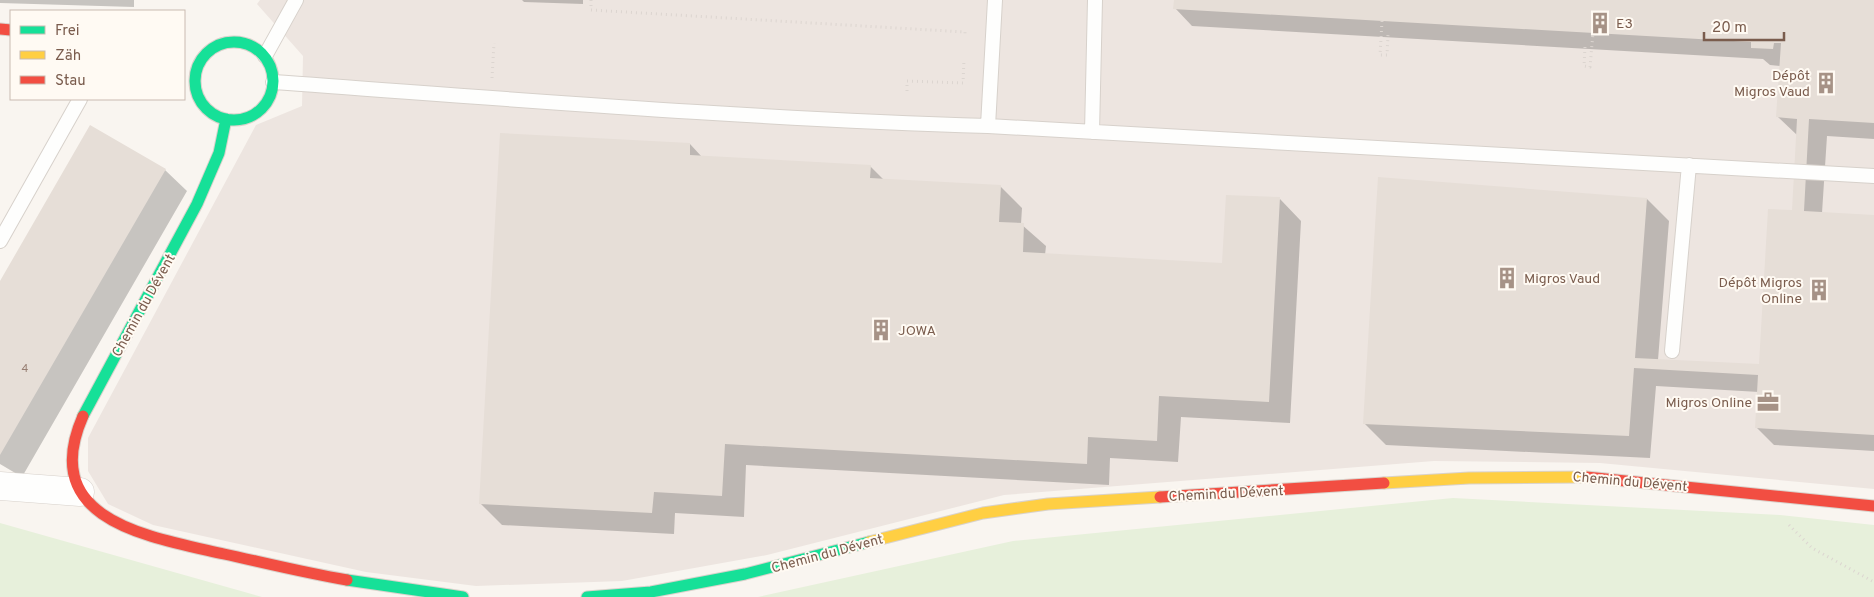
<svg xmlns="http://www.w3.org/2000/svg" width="1874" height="597" viewBox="0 0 1874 597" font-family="Overpass,sans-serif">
  <rect width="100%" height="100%" fill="#f9f5f0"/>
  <!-- industrial -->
  <path fill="#ede5e0" d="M260,0H1874V489L1600,463L1434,461L1004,495L767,555L622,581L476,586L366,572L153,525L108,504L88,471V438L256,125L302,106L303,56L257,4Z"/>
  <!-- green -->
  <path fill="#e7f0db" d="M1453,498L1780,515L1874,525V597H758L1013,541Z
    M0,523L262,597H0Z"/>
  <!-- shadow -->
  <path fill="#0003" d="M0,0H134V7L0,3Z
    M522,0H583V4L524,2Z
    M1175,0H1874V139L1827,136L1822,213L1874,216V451L1774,445L1757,428L1759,392L1656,386L1650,458L1386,445L1364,423L1647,199L1669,221L1658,360L1760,365L1793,212L1797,135L1778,117L1781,66L1770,65L1763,59L1192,26L1175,8Z
    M690,144L702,157L870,166L884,180L1000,186L1022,208L1021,224L1046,246L1045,255L1224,265L1280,199L1301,221L1290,423L1181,417L1178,462L1110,458L1109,485L746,465L744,517L675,513L674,534L502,525L480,503Z
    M165,170L187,191L22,477L0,464V283Z"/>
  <!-- building -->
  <path fill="#e6ded7" d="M1174,0H1874V123L1809,119L1804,211L1874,215V435L1755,428L1758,375L1634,368L1629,436L1363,424L1378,177L1647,198L1635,358L1759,364L1768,209L1792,210L1797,119L1776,117L1781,43H1774L1773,49L1751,48V42L1173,9Z
    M90,125L166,169L0,455V281Z
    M500,133L690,143V155L871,165L870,178L1001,185L999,222L1024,223L1023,252L1222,263L1226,195L1280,197L1269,402L1159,396L1157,441L1088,437L1087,464L725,444L722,496L654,492L652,513L479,504Z"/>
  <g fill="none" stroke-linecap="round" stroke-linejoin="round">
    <!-- lane casing -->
    <g stroke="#d7d1cb" stroke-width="16">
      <path id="lane" d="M265,56L296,0
        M273,82C511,99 749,119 988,126L1874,176
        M988,126L995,0
        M1092,132L1095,0
        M0,241L80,99
        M1672,351L1689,165"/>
    </g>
    <!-- street casing -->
    <g stroke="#d7d1cb" stroke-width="29">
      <path id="street" d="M0,486L80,492"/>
    </g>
    <!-- fast casing -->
    <g stroke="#d9d2cb" stroke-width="13">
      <path id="fast" d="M195 81a39 39 0 1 1 78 0a39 39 0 1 1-78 0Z
        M83,416L197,204L219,153L226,119
        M347,580L463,597
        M587,597L651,592L745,574L869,542"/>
    </g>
    <!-- slow casing -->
    <g stroke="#d9d2cb" stroke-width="13">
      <path id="slow" d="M1384,483L1469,478L1586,477
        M869,542L983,513L1048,504L1160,497"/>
    </g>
    <!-- jam casing -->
    <g stroke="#d9d2cb" stroke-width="13">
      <path id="jam" d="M0,29L11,30
        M83,416C37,521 150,537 224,554C265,563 305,573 347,580
        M1586,477L1874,506
        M1160,497L1384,483"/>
    </g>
    <!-- path -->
    <path stroke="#dcd5d0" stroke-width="3" stroke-dasharray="1 4" stroke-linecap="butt" d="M591,0V10L965,32V34
      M1382,21L1380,55H1387L1388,35
      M1585,47L1584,66L1590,67L1593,33
      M492,78L494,43
      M907,91V81L963,83L964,59
      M1789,525L1812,548L1874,582"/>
    <!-- lane -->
    <use href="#lane" stroke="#fefefd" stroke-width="14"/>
    <!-- street -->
    <use href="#street" stroke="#fefefd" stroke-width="28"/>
    <!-- fast -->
    <use href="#fast" stroke="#16e098" stroke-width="11"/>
    <!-- slow -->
    <use href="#slow" stroke="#ffcf43" stroke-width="11"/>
    <!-- jam -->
    <use href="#jam" stroke="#f24e42" stroke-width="11"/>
  </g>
  <!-- icons -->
  <defs>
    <g id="building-bare" transform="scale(1.725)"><path d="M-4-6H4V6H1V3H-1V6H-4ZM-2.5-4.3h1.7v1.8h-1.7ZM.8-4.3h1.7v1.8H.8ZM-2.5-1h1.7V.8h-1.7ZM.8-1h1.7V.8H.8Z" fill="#a69286" stroke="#fffaf3" stroke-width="2.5" paint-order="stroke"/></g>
    <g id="office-bare" transform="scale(1.725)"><path d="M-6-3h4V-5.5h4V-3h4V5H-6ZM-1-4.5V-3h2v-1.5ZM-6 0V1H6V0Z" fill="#a69286" stroke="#fffaf3" stroke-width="2.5" paint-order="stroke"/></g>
  </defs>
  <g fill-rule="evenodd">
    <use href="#building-bare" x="1600" y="23"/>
    <use href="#building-bare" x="1826" y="83"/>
    <use href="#building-bare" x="1507" y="278"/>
    <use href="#building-bare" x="1819" y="290"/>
    <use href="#building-bare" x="881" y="330"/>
    <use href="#office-bare" x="1768" y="402"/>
  </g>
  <g text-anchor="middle" stroke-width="4" stroke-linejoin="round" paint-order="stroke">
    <!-- number labels -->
    <g font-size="11" fill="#977e72">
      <text x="25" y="372">4</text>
    </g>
    <!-- poi labels -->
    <g font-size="14" fill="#7a5c4d" stroke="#fffaf3" text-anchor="start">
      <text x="1616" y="28">E3</text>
      <text x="1810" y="80" text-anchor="end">Dépôt<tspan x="1810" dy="16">Migros Vaud</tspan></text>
      <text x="1524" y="283">Migros Vaud</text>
      <text x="1802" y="287" text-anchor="end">Dépôt Migros<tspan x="1802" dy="16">Online</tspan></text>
      <text x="898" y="335">JOWA</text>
      <text x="1752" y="407" text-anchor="end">Migros Online</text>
    </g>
    <!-- street labels -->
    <g font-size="14" fill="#7a5c4d" stroke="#fffaf3">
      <text transform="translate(143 305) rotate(-61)" y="5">Chemin du Dévent</text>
      <text transform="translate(1630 481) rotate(5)" y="5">Chemin du Dévent</text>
      <text transform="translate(1226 493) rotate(-3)" y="5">Chemin du Dévent</text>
      <text transform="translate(827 553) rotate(-15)" y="5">Chemin du Dévent</text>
    </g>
  </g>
  <!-- legend -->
  <rect x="10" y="10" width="175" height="90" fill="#fffaf3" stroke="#cabbb1"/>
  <rect x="20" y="26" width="25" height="8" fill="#16e098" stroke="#cabbb1"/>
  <text x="55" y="35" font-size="15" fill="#7a5c4d">Frei</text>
  <rect x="20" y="51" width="25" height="8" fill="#ffcf43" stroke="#cabbb1"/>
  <text x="55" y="60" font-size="15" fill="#7a5c4d">Zäh</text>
  <rect x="20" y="76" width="25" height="8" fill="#f24e42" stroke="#cabbb1"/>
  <text x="55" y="85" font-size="15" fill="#7a5c4d">Stau</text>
  <!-- scale -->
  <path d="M1704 32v8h80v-8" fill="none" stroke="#7a5c4d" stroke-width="2.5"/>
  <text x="1712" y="32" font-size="15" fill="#7a5c4d" stroke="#fffaf3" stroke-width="4" paint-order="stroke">20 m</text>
</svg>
